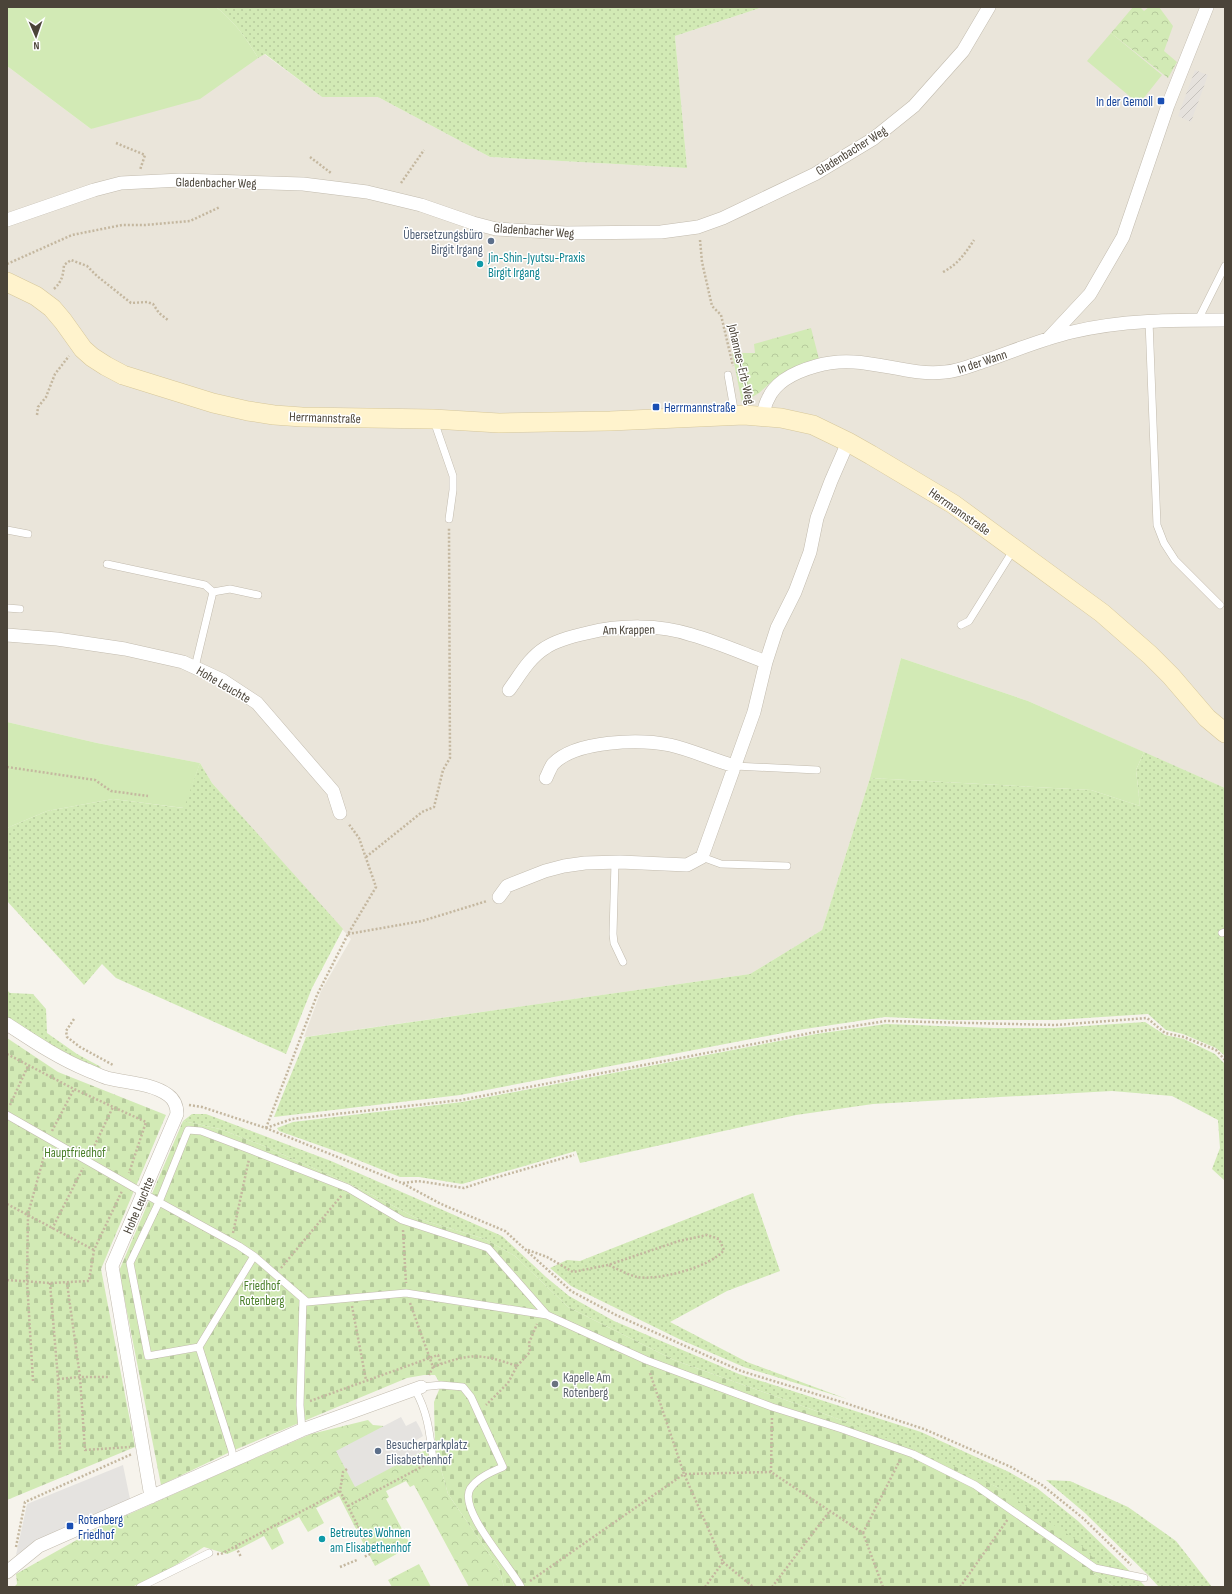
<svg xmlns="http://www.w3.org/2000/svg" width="1232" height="1594" viewBox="0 0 1232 1594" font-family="'Sofia Sans Condensed',sans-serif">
  <defs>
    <pattern id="industrial-furrows" width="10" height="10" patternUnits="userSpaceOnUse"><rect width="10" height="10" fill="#e6e2dd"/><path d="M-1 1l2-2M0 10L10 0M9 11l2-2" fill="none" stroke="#c7c3be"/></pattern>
    <pattern id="grass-dots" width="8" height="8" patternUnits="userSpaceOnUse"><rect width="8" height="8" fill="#d2eab5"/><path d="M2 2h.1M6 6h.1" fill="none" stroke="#b6ca9c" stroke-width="1.8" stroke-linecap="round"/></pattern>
    <pattern id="forest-crowns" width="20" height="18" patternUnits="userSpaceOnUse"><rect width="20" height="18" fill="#d2eab5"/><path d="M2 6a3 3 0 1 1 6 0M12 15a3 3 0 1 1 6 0" fill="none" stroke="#b6ca9c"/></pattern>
    <pattern id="cemetery-stones" width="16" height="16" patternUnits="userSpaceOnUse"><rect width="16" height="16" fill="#d2eab5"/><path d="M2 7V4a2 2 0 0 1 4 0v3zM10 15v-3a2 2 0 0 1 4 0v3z" fill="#b6ca9c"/></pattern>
  </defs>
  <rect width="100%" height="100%" fill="#f6f3ec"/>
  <!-- residential -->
  <path fill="#eae5da" d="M763,7H1225V788L1028,701L901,658L870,778L822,930L750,974L304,1037L321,991L351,939L212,783L200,763L97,743L7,722V66L91,129L264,54L322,97H378L490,157L687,168L675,36Z"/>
  <!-- industrial -->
  <path fill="url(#industrial-furrows)" d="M1195,70L1208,75L1191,122L1178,116Z"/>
  <!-- grass -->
  <path fill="url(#grass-dots)" d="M216,7H763L675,36L687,168L490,157L378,97H322L265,54L258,58C247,39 234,21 216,7Z
    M1144,752L1225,788V1056L1216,1048L1183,1034L1166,1030L1148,1014L1055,1020H952L885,1017L798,1030L460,1095L274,1117C284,1090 296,1064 306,1037L750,974L822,930L870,778L1091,790L1140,806L1136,770Z
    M200,763L212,783L343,929L312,988L286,1054L116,978L102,964L84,985L7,901V828L47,811L113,799L183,808Z
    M7,990L10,993L33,994L46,1009L47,1033L77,1054L101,1067L99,1069L74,1059L7,1018Z
    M1145,1022L1165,1035L1184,1039L1215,1054L1225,1064V1181L1212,1169L1220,1148L1218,1120L1172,1096L1112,1091L873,1104L796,1115L580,1163L576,1151L462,1184L419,1177H400L338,1152L279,1131L277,1128L293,1122L462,1102L816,1034L886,1024L994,1028H1054Z
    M192,1114H206L331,1161L502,1236L546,1277L569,1296L614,1321L739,1374L921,1432L1009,1472L1037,1488L1078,1521L1146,1587H1114L1093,1573L1095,1568L997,1487L844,1421L674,1360L568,1307L515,1256L485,1239L416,1218L367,1192L264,1146L220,1129L183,1121Z
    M753,1193L780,1271L727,1291L670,1322L747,1362L847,1399L744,1367L679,1339L571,1286L550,1268L567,1260L580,1261Z
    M1046,1480L1070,1481L1128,1507L1176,1541L1212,1587H1159L1147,1574L1085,1513Z"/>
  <!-- forest -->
  <path fill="url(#forest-crowns)" d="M1133,7H1140L1144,11L1149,7H1159L1173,26L1164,51L1177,62L1168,78L1111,33Z
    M811,328L819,359L800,365L777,377L759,393L742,403L732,353H755L754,344Z
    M368,1420L373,1425L384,1426L403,1462L421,1452L435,1448L448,1494L499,1568L504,1587H469L414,1485L410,1487L406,1481L386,1491L389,1497L386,1499L411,1546L375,1566L339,1496L316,1508L324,1523L308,1532L299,1517L277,1528L284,1543L272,1550L264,1536L241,1548L227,1554L204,1547L171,1568L132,1587H14L17,1584L16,1574L98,1528L237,1466L311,1434Z
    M419,1564L431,1587H392L388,1580Z"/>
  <!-- cemetery -->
  <path fill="url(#cemetery-stones)" d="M7,1038L58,1072L166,1115L101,1269L135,1447L7,1500Z
    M183,1121L220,1129L264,1146L367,1192L416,1218L485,1239L515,1256L568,1307L674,1360L844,1421L941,1460L997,1487L1076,1540L1098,1563L1093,1573L1114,1587H504L499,1568L448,1494L435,1448L434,1402L441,1385L435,1375H424L407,1378L232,1451L161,1485L119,1271Z"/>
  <!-- garden -->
  <path fill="#d2eab5" d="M7,7H216C234,21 247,39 258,58L200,99L91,129L7,66Z
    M1111,33L1162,75L1139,104L1087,61Z
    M901,658L1028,701L1144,752L1136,770L1140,806L1091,790L870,778Z
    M7,722L97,743L200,763L184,808L113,799L47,811L7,828Z"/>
  <!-- parking -->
  <path fill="#e5e3e0" d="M401,1417L406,1426L416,1421L420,1428L423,1436L415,1441L421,1452L355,1487L336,1451Z
    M123,1465L130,1499L38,1540L16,1555L27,1504Z"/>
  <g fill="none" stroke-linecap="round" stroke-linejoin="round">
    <!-- lane casing -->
    <g stroke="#c2bbae" stroke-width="8">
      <path id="lane" d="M1198,320L1225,266
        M1149,321L1157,525L1164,543L1175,560L1220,605
        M728,375L735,415
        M434,421L453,476V490L449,519
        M7,530L28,534
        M107,564L205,585L213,592L195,667
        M213,592L230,589L258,595
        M7,608L20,609
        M961,625L969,621L1014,549
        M735,766L817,770
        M702,857L721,864L787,866
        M615,862L613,934L614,943L623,962
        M1222,933L1225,932
        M7,1115L159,1202L239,1246L254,1256L307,1302L406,1293L547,1315L646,1360L772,1407L842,1429L913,1454L975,1485L1095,1568L1144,1578
        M199,1347L254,1256
        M421,1387L441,1385L463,1387L471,1397L503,1467C491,1472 477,1478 470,1489C458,1510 511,1567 521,1587
        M415,1390C428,1412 430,1435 433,1460
        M302,1430L300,1405L303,1299
        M233,1460L232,1451L199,1347L148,1356L130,1263L159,1202L188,1130L201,1131L251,1150L348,1188L402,1220L488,1248L547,1315
        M140,1587L209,1553"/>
    </g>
    <!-- street casing -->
    <g stroke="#c2bbae" stroke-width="14">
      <path id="street" d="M7,220L94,190L121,183L181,180L303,184L367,192L421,205L473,223L496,229L566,233L661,232L698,227L723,218L815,174L873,139L914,106L963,51L989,7
        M1048,339L1090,294L1123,237L1168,105L1207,7
        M763,416C764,410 765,404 768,399C776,380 798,371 816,366C862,352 902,377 945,372C959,371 972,365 985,361C1014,351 1042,339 1072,332C1121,320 1174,320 1225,320
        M7,635L57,639L125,649L183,662L222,680L257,703L333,791L340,813
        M509,690C520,675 529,658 545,648C557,640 573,636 587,633C620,625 659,624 692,635C717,642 742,653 766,662
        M546,778C548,774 550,768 553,764C576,740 640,739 670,745C692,750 713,760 735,766
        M499,897L507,886L545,871L564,866L585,863L620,862L687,865L702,857L754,712L766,662L777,628L795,592L810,552L817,518L831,481L848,442
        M7,1024C33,1041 58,1058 87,1070C93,1072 100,1076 107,1078C127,1083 151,1083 168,1095C175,1100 177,1106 177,1114L112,1266L151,1497
        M7,1572L39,1546L302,1430L421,1387"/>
    </g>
    <!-- secondary casing -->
    <g stroke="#d6c79b" stroke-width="20">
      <path id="secondary" d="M7,282L36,296L52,308L63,321L83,349L92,357L106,366L123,375L213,403L248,411L274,415L302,417L433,419L499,423L610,421L744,415L781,418L813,425L848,442L871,455L953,504L1102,613L1150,655L1171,676L1207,718L1225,733"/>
    </g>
    <!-- path -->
    <path stroke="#c4b79f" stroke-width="2.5" stroke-dasharray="2 2" stroke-linecap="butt" d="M116,143L145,155L140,170
      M310,157L331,173
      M401,183L424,150
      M700,240L702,262L712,306L721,315L733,366
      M7,264L72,235L122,225H145L190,221L220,207
      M943,272C957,265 965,254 974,240
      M54,289C62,281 63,276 64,265L71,260L87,266L97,276L131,303L147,302L153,304L159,313L168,320
      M37,415L38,407L46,397L55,374L69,356
      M7,767L95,780L111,791L148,796
      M366,857L422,812L434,807L443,770L450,758L449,528
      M348,934L422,921L487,901
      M74,1019L66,1031L67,1037L80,1047L113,1065
      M7,1054L74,1089L146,1122L129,1173
      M10,1105L28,1066
      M189,1105L202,1107L266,1128L402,1183L441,1204L505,1231L571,1291L616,1315L741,1371L845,1403L924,1429L1011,1467L1042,1485L1084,1519L1131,1565
      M266,1128L292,1119L461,1100L816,1032L886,1021L1056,1025L1147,1018L1165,1033L1184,1037L1216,1050L1225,1060
      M266,1128L317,995L348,934L376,887L359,838L348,823
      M52,1131L74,1089
      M91,1153L113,1107
      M403,1183L418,1181L464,1188L491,1179L574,1155
      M7,1204L94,1250
      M52,1229L83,1168
      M403,1230L406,1283
      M233,1233L249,1159
      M528,1250L547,1257L573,1272L608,1265L679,1241L707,1235L719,1239L724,1250C711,1267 657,1281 637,1277C628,1275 616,1268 608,1265
      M281,1268L342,1195
      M7,1280L50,1283L89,1281L94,1250L122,1191
      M50,1283L58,1379L60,1451
      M67,1283L80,1377L85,1450L130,1447
      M410,1303L433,1367L429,1375
      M352,1306L366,1380
      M517,1366L530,1352L529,1343L537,1324
      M433,1367C471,1353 479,1353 517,1366L508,1383L486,1405
      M58,1379L80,1377H110
      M33,1381L27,1281L28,1214L46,1149
      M310,1401L438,1355L441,1364
      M347,1469L343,1472L340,1491L372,1553L364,1557
      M771,1472L772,1417
      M348,1506L425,1465
      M863,1533L900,1460
      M16,1547L25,1502L132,1454
      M236,1547L241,1557
      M217,1554H221L340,1491
      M723,1562L753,1587
      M340,1567L357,1560
      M530,1581L684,1474L650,1373
      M705,1587L723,1562L684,1474L771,1472L863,1533L883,1587
      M772,1587L829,1512
      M960,1587L1008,1519"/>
    <!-- lane -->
    <use href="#lane" stroke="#fff" stroke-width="7"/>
    <!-- street -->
    <use href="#street" stroke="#fff" stroke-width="13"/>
    <!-- secondary -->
    <use href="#secondary" stroke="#fff3cd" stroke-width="19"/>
  </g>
  <!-- markers -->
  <g fill="#1a4fb4" stroke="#fff" stroke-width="1.5">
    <rect x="1157" y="97" width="8" height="8" rx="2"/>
    <rect x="652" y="403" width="8" height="8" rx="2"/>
    <rect x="66" y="1522" width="8" height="8" rx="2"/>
  </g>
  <g fill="#5c6f8a" stroke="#fff" stroke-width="1.5">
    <circle cx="491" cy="241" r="4"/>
    <circle cx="378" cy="1451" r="4"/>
  </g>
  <g fill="#0f9aa8" stroke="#fff" stroke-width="1.5">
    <circle cx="480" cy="264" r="4"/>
    <circle cx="322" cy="1539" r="4"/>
  </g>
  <circle fill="#6b7280" stroke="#fff" stroke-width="1.5" cx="555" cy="1384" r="4"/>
  <g text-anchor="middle" stroke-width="3" stroke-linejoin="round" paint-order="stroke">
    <!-- transit labels -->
    <g font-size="13" fill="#164399" stroke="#fff" text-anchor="start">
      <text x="1153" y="106" text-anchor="end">In der Gemoll</text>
      <text x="664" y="412">Herrmannstraße</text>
      <text x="78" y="1524">Rotenberg<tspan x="78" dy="15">Friedhof</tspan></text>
    </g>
    <!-- street labels -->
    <g font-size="13" fill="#4b4439" stroke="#fff">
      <text transform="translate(851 150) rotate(-32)" y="5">Gladenbacher Weg</text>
      <text transform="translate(216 182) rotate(1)" y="5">Gladenbacher Weg</text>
      <text transform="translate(534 230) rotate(4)" y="5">Gladenbacher Weg</text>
      <text transform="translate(982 361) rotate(-18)" y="5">In der Wann</text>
      <text transform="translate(742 364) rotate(77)" y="5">Johannes-Erb-Weg</text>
      <text transform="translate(325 417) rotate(2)" y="5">Herrmannstraße</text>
      <text transform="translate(960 511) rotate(35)" y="5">Herrmannstraße</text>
      <text transform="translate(629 629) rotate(-1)" y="5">Am Krappen</text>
      <text transform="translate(224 684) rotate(30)" y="5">Hohe Leuchte</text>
      <text transform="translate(138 1205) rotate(-67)" y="5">Hohe Leuchte</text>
    </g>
    <!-- service labels -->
    <g font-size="13" fill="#4e5e75" stroke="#fff" text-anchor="end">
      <text x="483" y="239">Übersetzungsbüro<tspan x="483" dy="15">Birgit Irgang</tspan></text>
      <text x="386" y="1449" text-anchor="start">Besucherparkplatz<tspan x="386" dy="15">Elisabethenhof</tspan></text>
    </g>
    <!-- culture labels -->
    <g font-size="13" fill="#0d838f" stroke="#fff" text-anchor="start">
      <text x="488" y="262">Jin-Shin-Jyutsu-Praxis<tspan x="488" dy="15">Birgit Irgang</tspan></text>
      <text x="330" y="1537">Betreutes Wohnen<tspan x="330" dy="15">am Elisabethenhof</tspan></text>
    </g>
    <!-- park labels -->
    <g font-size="13" fill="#4a7f2a" stroke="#fff">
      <text x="75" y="1157">Hauptfriedhof</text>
      <text x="262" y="1290">Friedhof<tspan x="262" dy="15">Rotenberg</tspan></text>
    </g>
    <!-- worship labels -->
    <g font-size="13" fill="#5b616d" stroke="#fff" text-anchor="start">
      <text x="563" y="1382">Kapelle Am<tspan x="563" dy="15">Rotenberg</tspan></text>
    </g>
  </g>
  <!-- border -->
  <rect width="1232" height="1594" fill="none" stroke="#4b4439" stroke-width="16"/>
  <!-- north arrow -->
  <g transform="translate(36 36) rotate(178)" stroke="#ffffff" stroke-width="3" paint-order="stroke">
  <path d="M0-3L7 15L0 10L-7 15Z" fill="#4b4439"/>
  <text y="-6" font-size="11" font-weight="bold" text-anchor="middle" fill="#4b4439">N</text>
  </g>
</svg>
